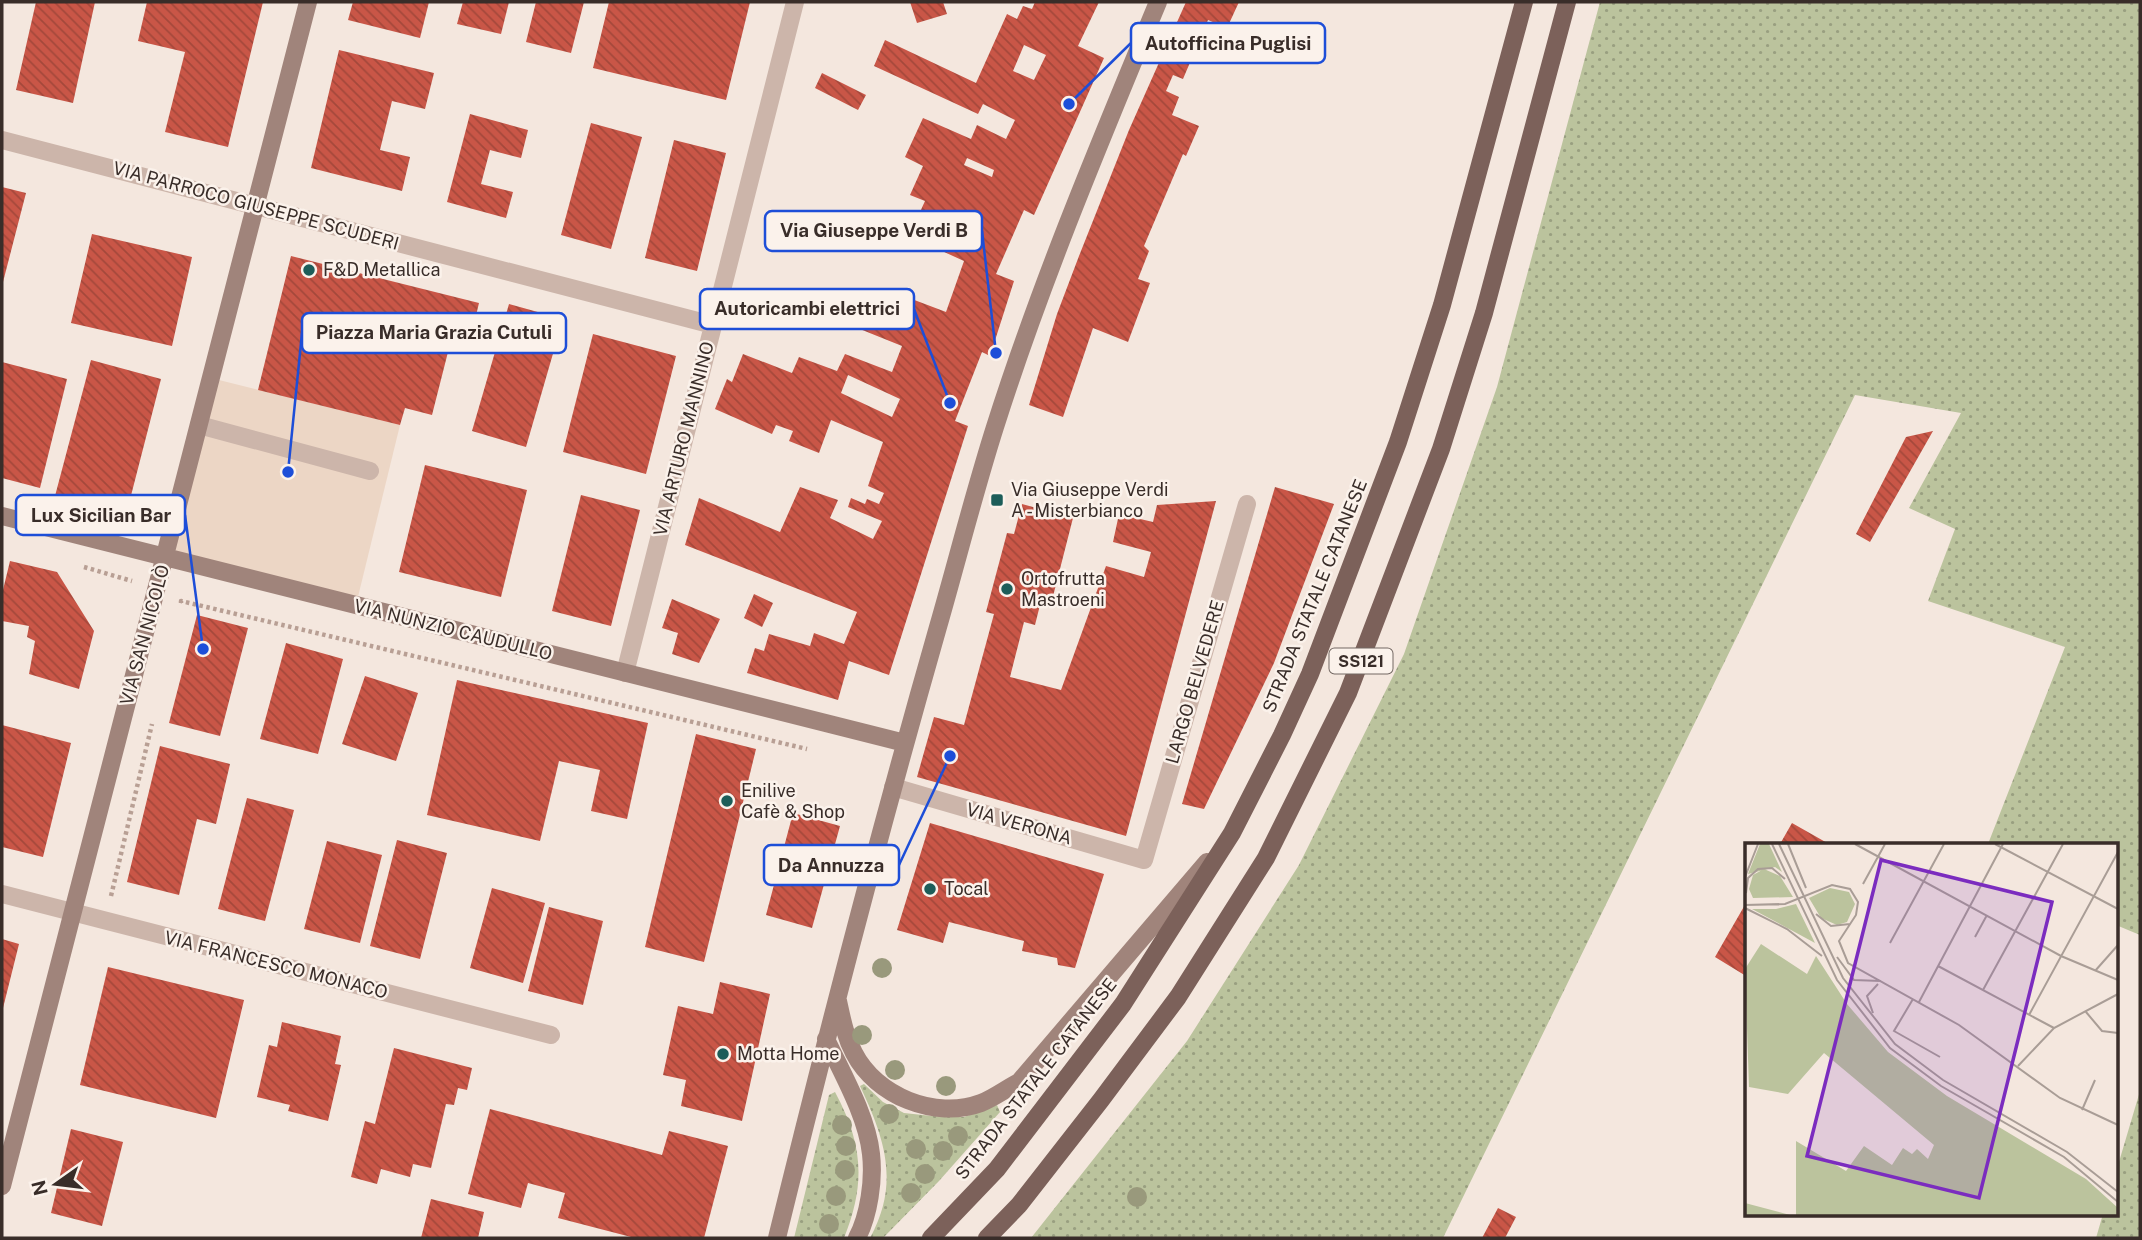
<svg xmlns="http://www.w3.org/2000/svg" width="2142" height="1240" viewBox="0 0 2142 1240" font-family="'Public Sans',sans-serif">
  <defs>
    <pattern id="grass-dots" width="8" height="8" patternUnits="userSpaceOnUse" patternTransform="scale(1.75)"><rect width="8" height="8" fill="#bbc39d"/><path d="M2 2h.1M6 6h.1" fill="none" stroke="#999f80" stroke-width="1.8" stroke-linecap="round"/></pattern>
    <pattern id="building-back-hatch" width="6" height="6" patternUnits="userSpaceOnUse" patternTransform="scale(1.75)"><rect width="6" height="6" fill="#c95647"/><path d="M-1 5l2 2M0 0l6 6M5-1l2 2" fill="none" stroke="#a4483b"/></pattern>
  </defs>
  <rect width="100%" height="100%" fill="#f4e7de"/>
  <!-- grass -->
  <path fill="url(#grass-dots)" d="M1600,2H2140V935L2116,925V844H1988L2065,647L1928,601L1955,529L1909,508L1961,413L1855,395L1443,1238H1031L1187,1041L1299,865L1404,654L1497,387Z
    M864,1084L883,1102L904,1113L932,1116L964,1117L997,1105L1000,1112L939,1181L883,1238H870C900,1183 885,1139 860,1086Z
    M2140,1091V1238H2096L2103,1214H2116V1172Z
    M835,1092C863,1144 866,1183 844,1238H794L829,1095Z"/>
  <!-- plaza -->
  <path fill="#ecd6c5" d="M211,378L400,425L356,605L165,557Z"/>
  <!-- building -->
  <path fill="url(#building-back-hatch)" fill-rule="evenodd" d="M36,2H95L73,103L16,90Z
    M147,2H263L228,147L165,132L185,52L138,41Z
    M353,2H429L420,38L348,20Z
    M463,2H509L501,34L457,24Z
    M536,2H584L571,53L526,42Z
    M609,2H750L726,100L593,68Z
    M910,2H943L947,14L917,23Z
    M1035,2H1099L1078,46L1104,58L1034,215L1024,210L996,274L1014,281L990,356L982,352L955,421L968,426L889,675L849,661L838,700L747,673L755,648L764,651L769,634L810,646L814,633L844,644L857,612L685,545L699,498L780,532L800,487L838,500L830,518L873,539L882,521L848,507L851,498L865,504L867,499L879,504L884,493L868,486L883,442L831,420L819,453L789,441L793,431L776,425L772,434L715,409L727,379L732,382L743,354L792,373L799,357L837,371L845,354L892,372L902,346L830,317L840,292L881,308L888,290L946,312L964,261L909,236L925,201L910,195L923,166L905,157L923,118L971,139L977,125L1006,139L1015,120L983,104L978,114L874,66L885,40L976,83L1007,14L1017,19L1023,6L1032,9ZM1024,45L1046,55L1034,80L1013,71ZM967,158L994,170L992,177L964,165ZM848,375L900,399L892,417L841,393Z
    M1186,2H1239L1227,28L1208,20L1183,79L1173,75L1166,91L1179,97L1172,115L1199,126L1186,156L1183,154L1144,246L1149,251L1138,279L1150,283L1128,342L1093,328L1063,417L1029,405L1057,314L1079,256L1129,130Z
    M339,50L434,73L425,109L392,101L380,150L410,157L402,191L311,168Z
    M822,73L866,95L858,110L815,88Z
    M470,114L528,130L521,158L490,150L481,184L513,192L506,218L447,202Z
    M591,123L642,137L611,249L561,235Z
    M674,140L726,153L697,271L645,258Z
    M2,187L26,193L3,282H2Z
    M92,234L192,257L172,346L71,323Z
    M291,256L479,303L473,328L462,325L455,354L448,352L432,415L405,408L400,425L258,390Z
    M509,304L563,319L526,447L472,431Z
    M593,334L676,356L646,474L563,452Z
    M91,360L161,379L126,515L55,496Z
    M2,362L67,379L40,488L2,478Z
    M1933,431L1870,542L1856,534L1906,437Z
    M425,465L527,490L501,597L399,572Z
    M1275,487L1334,504L1274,663L1204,809L1182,804Z
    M581,495L640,510L611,626L552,611Z
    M1216,501L1126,836L917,777L934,717L964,725L994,614L986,612L1007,533L1014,534L1022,504L1073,518L1050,608L1040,605L1035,625L1024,622L1010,677L1061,690L1106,566L1144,577L1151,552L1113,542L1119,514L1153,522L1157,505Z
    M10,561L57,572L94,631L79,689L29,674L35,641L27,637L29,626L2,621V594Z
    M754,594L773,603L762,627L744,618Z
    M672,599L720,619L699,663L672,654L678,633L662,628Z
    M197,615L248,628L220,736L169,723Z
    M286,643L343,659L318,754L260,739Z
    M365,676L418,693L396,761L342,744Z
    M457,680L648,723L627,819L591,811L600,770L559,761L540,841L427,815Z
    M2,725L71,743L43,857L2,847Z
    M696,734L756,749L704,962L645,947Z
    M160,746L230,764L216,824L197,819L179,895L127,882Z
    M247,798L294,810L265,921L218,909Z
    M793,813L840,826L812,928L766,915Z
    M930,823L1104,874L1075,968L1058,965L1057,958L1022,951L1024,941L949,922L943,943L897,930Z
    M1792,823L1829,844H1780Z
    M397,840L447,853L420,959L370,946Z
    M327,841L382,855L360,943L304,929Z
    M492,888L545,903L523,983L470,968Z
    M1746,903V976L1715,957Z
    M549,907L603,921L583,1005L528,991Z
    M2,939L19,944L3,1008H2Z
    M108,967L244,1000L216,1118L80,1085Z
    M720,982L770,994L742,1121L681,1106L686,1080L663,1075L678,1006L713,1014Z
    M282,1022L341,1036L335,1064L341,1065L328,1121L288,1111L290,1105L257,1097L269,1045L277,1047Z
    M394,1048L472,1068L467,1090L458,1088L454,1105L446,1104L431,1168L413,1164L410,1177L381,1169L377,1184L351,1177L365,1121L375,1124Z
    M490,1109L662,1155L669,1131L728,1146L704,1238H635L558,1218L565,1193L528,1183L521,1208L468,1194Z
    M71,1129L123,1142L102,1226L51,1213Z
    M431,1199L484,1212L478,1238H421Z
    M1498,1208L1516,1217L1505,1238H1482Z"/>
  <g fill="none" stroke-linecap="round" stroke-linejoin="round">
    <!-- path -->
    <path stroke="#b89f94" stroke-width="4.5" stroke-dasharray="3.5 3.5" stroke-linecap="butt" d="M84,567L132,581
      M181,603V601L807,749
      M111,896L152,724"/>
    <!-- street -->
    <path stroke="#ccb5aa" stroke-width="18" d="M2,140L713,325
      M199,425L370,471
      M625,673L795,2
      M893,787L1144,860L1247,504
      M2,894L551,1035"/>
    <!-- secondary -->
    <path stroke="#a0847b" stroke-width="18" d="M2,516L905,743
      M838,1001C842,1019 845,1036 854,1053C876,1096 935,1120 981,1103C994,1098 1007,1088 1019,1082L1207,862
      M826,1039C842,1073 867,1116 871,1154C874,1180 869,1215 857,1238
      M2,1186L308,2
      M777,1238C827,1034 880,830 938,627C957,561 974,493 995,427C1041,282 1100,142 1158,2"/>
    <!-- primary -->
    <path stroke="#7c615a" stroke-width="18" d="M931,1238L997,1169L1123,1004L1232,833L1282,735L1310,674L1398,442L1442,305L1524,2
      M987,1238L1019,1205L1101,1100L1178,997L1266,858L1348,693L1441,449L1484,313L1567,2"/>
  </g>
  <!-- trees -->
  <g fill="#99997c">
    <circle cx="882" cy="968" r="10"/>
    <circle cx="862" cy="1035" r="10"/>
    <circle cx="895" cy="1070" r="10"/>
    <circle cx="946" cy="1086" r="10"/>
    <circle cx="889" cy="1114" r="10"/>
    <circle cx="842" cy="1125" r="10"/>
    <circle cx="958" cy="1136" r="10"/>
    <circle cx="846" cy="1146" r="10"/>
    <circle cx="916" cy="1149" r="10"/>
    <circle cx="943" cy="1151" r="10"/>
    <circle cx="845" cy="1170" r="10"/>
    <circle cx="925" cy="1174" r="10"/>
    <circle cx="911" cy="1193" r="10"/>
    <circle cx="836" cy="1196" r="10"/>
    <circle cx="1137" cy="1197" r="10"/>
    <circle cx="829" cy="1224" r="10"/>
  </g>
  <!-- markers -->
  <g fill="#1d5d59" stroke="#fbf2eb" stroke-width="2.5">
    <circle cx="309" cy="270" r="7"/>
    <rect x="990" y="493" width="14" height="14" rx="3.5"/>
    <circle cx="1007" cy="589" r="7"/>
    <circle cx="727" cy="801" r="7"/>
    <circle cx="930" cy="889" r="7"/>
    <circle cx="723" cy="1054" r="7"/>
  </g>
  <g text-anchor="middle" stroke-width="5" stroke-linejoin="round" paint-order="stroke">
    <!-- shield labels -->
    <rect fill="#fbf2eb" stroke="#736863" stroke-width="2" x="1329.5" y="648.5" width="63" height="25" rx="5"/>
    <g font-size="16" font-weight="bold" fill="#392d29">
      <text x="1361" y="667">SS121</text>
    </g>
    <!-- street labels -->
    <g font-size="18" fill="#392d29" stroke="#fbf2eb">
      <text transform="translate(256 206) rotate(15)" y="6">VIA PARROCO GIUSEPPE SCUDERI</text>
      <text transform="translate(684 439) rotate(-76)" y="6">VIA ARTURO MANNINO</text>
      <text transform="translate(1315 596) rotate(-68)" y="6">STRADA STATALE CATANESE</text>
      <text transform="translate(453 630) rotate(14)" y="6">VIA NUNZIO CAUDULLO</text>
      <text transform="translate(145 635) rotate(-75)" y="6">VIA SAN NICOLÒ</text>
      <text transform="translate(1195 682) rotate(-74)" y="6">LARGO BELVEDERE</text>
      <text transform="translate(1019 824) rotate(16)" y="6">VIA VERONA</text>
      <text transform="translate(276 965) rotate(14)" y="6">VIA FRANCESCO MONACO</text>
      <text transform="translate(1036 1079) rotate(-52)" y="6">STRADA STATALE CATANESE</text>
    </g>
    <!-- poi labels -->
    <g font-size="18" fill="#392d29" stroke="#fbf2eb" text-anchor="start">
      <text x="323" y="276">F&amp;D Metallica</text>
      <text x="1011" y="496">Via Giuseppe Verdi<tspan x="1011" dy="21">A - Misterbianco</tspan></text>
      <text x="1021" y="585">Ortofrutta<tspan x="1021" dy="21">Mastroeni</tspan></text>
      <text x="741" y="797">Enilive<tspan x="741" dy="21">Cafè &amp; Shop</tspan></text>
      <text x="944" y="895">Tocal</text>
      <text x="737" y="1060">Motta Home</text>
    </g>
  </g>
  <!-- overview -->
  <g transform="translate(1745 843)">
    <rect width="373" height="373" fill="#f4e7de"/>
    <path d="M15,1H24L37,29L30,24L3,31ZM19,26L35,33L48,54L8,55L4,46L8,32ZM85,45L104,49L110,61L102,79L92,82L76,75L64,55ZM51,61L70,100L7,66H31ZM16,101L62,131L71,113L102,161L143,209L202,253L341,336L373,365V372H51V298L101,328L119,303L147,322L158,305L167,311L172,306L183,316L189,302L79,210L43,251L4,244L0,126ZM0,360L45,372H0Z" fill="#bbc39d"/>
    <path fill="none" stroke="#a99d96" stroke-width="2" d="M27,1L92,137L145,205L196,243L319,314L373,359M34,1L98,135L150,201L198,237L322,309L373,349M43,1L61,45M110,1L316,113L373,137M250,1L373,66M0,34L13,1M118,41L140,1M1,50L3,35L13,26L27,25L40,36M0,62L40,61L87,42L105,46L113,59L111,72L94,98L103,120L214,182L315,255L373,282M0,65L42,86L77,113M71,71L86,83L105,81M230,94L242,72M145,100L199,1M92,114L109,137L136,138M193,123L309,185M350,128L373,102M238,147L318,1M168,156L149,188L195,214M174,159L258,1M341,169L357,188L373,190M128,170L122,153L133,141M284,172L373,9M273,223L309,185L373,151M337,267L350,237"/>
    <path fill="#7b2cbf" fill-opacity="0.15" stroke="#7b2cbf" stroke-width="3.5" d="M136,17L307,59L234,355L62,313Z"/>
    <rect width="373" height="373" fill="none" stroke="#392d29" stroke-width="3.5"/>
  </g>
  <!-- callouts -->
  <path fill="none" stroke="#1d4ed8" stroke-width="2.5" d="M1069 104L1131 43M996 353L982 231M950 403L914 309M288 472L302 333M203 649L185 515M950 756L899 865"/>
  <g fill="#1d4ed8" stroke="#fbf2eb" stroke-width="2.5">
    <circle cx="1069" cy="104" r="7"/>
    <circle cx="996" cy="353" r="7"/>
    <circle cx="950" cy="403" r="7"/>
    <circle cx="288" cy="472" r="7"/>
    <circle cx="203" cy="649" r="7"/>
    <circle cx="950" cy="756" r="7"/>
  </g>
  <g fill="#fbf2eb" stroke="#1d4ed8" stroke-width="2.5">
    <rect x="1131" y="23" width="194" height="40" rx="7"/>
    <rect x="765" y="211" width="217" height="40" rx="7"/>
    <rect x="700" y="289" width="214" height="40" rx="7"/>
    <rect x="302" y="313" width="264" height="40" rx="7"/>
    <rect x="16" y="495" width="169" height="40" rx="7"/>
    <rect x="764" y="845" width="135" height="40" rx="7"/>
  </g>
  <g font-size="19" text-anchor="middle" font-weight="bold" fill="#392d29">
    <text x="1228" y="50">Autofficina Puglisi</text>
    <text x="874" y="237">Via Giuseppe Verdi B</text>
    <text x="807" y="315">Autoricambi elettrici</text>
    <text x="434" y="339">Piazza Maria Grazia Cutuli</text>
    <text x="101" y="522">Lux Sicilian Bar</text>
    <text x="831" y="872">Da Annuzza</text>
  </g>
  <!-- border -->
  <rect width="2142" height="1240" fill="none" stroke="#392d29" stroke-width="7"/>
  <!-- north arrow -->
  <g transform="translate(56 1184) rotate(256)" stroke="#fbf2eb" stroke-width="5" paint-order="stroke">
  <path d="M0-5L12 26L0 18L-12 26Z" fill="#392d29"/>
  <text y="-10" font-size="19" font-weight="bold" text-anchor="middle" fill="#392d29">N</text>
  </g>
</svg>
